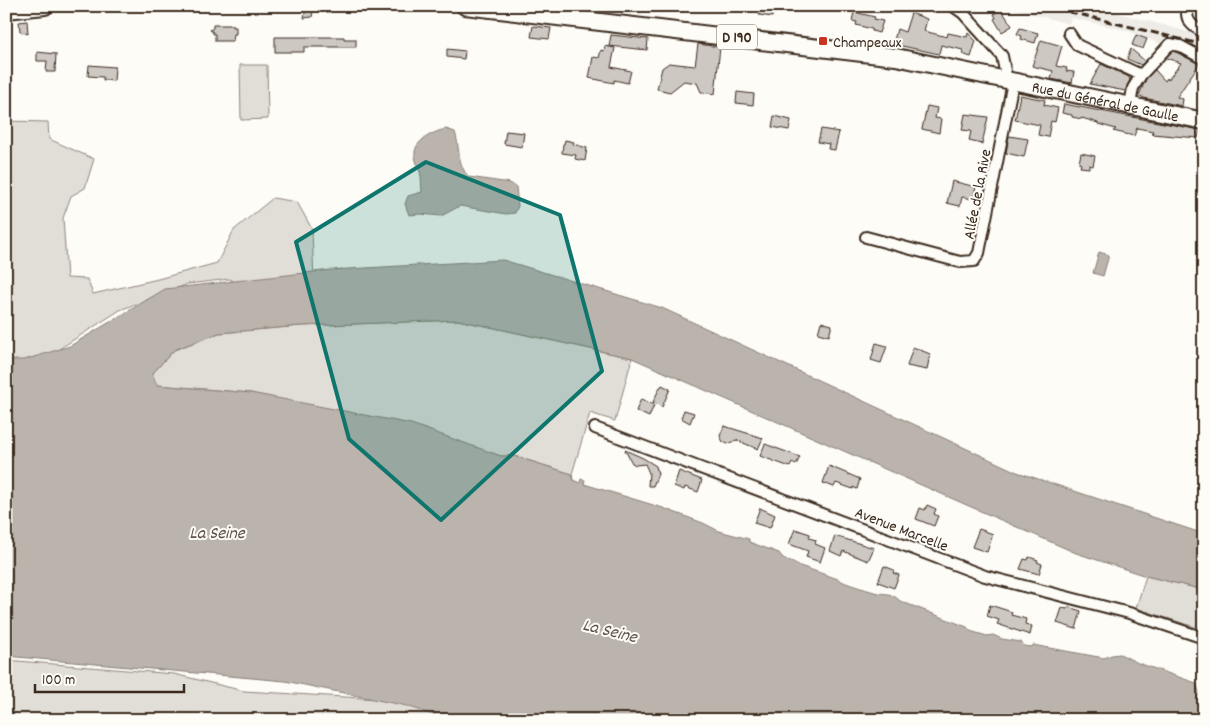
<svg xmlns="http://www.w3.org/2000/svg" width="1210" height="726" viewBox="0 0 1210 726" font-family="Dekko,sans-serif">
  <rect width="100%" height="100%" fill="#fdfcf7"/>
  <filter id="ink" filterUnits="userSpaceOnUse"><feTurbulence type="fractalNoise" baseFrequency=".02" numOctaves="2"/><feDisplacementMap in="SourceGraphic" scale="10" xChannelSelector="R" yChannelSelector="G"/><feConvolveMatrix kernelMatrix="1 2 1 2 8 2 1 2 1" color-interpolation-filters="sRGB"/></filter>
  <g filter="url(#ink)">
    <!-- built -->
    <path fill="#efece7" d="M1002,6H1092L1204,36V55L1164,45L1125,30L1071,18L1069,24Z"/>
    <!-- green -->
    <path fill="#e1ded7" stroke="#8e847a" d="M240,65H267L268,119L241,120Z
      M6,121L48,122L49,139L94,159L85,188L71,196L63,218L67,278L87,279L93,294L158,279L217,263L234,230L273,198L297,202L312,229L314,282L242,285L229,279L188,284L120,310L45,358L6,367Z
      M458,320L632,358L615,421L590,413L572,474L514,456H501L251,393L157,385L152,374L174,350L219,333L301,326Z
      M1146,576L1204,590V630L1136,608Z
      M6,660L174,674L244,691L412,701L462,720H6Z"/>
    <!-- water -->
    <path fill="#bbb4ad" stroke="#887d74" d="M446,129L455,132C460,147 457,166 469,177L510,183L516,187L518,206L515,213L506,214L460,206L441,216L421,214L409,215L405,204L408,196L422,192C421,186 422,178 420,172C418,166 414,158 415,152C416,140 435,131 446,129Z
      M1099,252L1109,255L1103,276L1093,273Z
      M503,260L662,308L1017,472L1204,534V590L1146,576L1076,553L632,358L458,320L301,326L219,333L174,350L152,374L157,385L251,393L411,424L501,456H514L572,474L573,480L580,483L581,479L585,480L584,484L663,508L703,523L719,531L749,539V542L779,553L783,558L800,566L838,579C845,584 865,589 874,592C885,595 890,591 900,601L967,627L970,631L987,636L993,635L1002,639L1021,642L1024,646L1032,647L1033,645L1104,658L1112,655L1120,654L1138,663L1196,683L1204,705V720H448L407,706L285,681L6,656V360H24L70,346L165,289L331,270Z"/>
    <!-- building -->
    <path fill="#cdc8c2" stroke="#3b2a1e" d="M306,6H314L312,17L304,18Z
      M760,6H774L772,17L759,15Z
      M1001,9L1012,26L1002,32L994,19L996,18L994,14Z
      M854,12L875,17L874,19L883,21L879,33L872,31V29L856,25L857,22L852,21Z
      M911,13L927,19L924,31L947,37L948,33L967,37L968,33L976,41L971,57L962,54L963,50L941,45L939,54L893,44L897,29L905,32Z
      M27,21L28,34L20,31L19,22Z
      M213,25H233V27H236V34H234L233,41H215V34H213V32L210,30L213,28Z
      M533,26L551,28L549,39L531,37Z
      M1020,28L1038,33L1035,43L1021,39L1022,36L1017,34Z
      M611,35L648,39L647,50L609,46Z
      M1136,35L1147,39L1143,49L1132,45Z
      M275,37H344V39H356V47H304V52H275Z
      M1041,40L1062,46L1056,66L1067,68L1066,71L1074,72L1072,83L1051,79L1053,71L1032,66Z
      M698,44L720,47L715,94L701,92L697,83L684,81L670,92L657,89L662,68L669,63L695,66Z
      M605,46L615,48L611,67L631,71L628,83L614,80V83L589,78L593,57L599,58L601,50L604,51Z
      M447,49L465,51L464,59L447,57Z
      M1131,49L1145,61L1141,65L1127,59Z
      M1172,51L1178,53L1199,64L1177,97L1183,99L1182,106L1144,98L1139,95L1146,79L1155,70L1165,81L1167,78L1168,80L1181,63L1166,58Z
      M37,52L56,54L55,72H46L47,61H37Z
      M1101,64L1129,77L1130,80L1125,91L1090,84Z
      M89,65L115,67L114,81L103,80V77L88,76Z
      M737,92L754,94L753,105L736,103Z
      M1020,95L1045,100L1044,105L1058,108L1055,122L1051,121L1048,137L1038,135L1040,125L1015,120Z
      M1064,104L1200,130L1198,138L1152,134L1153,131L1137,128L1134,136L1113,131L1116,129L1098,124V123L1082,118V119L1072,117V115L1062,113Z
      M927,106L937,108L935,118L941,119L939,133L922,129Z
      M965,114L988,117L982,144L969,141L971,131L962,130Z
      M774,116L791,120L789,130L772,127Z
      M821,129L839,132L835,150L828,149L829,144L818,142Z
      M506,131L524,133L522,147L504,144Z
      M1009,136L1028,139L1024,157L1006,153Z
      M565,140L574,142L573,144L587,148L585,161L575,159L576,155L562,153L563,144H564Z
      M1081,153L1095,156L1093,166L1089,165V168L1080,167L1081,164L1079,163Z
      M952,181L976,187L973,199L962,197L960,206L947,203Z
      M821,322L832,325L829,336L818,333Z
      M876,343L887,346L881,363L871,360Z
      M913,347L930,354L927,370L907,366Z
      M662,385L670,389L662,407L653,402L660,387H661Z
      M641,399L654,405L649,417L636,411Z
      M684,410L694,413L690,423L681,418Z
      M724,426L763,438L758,449L736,440L728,444L723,442L720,436Z
      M765,444L800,457L796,465L792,463L790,467L760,456Z
      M625,450L643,458L656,466L658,474L653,486H648L649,473L645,464L636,465L632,463Z
      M829,466L860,479L857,489L853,487V489L836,483L834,487L823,483Z
      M679,471L702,480L698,492L685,487L684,490L674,486Z
      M927,505L936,509L934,514L938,516L934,526L916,519L920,508L925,510Z
      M760,508L775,515L770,528L754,523Z
      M795,529L810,534L809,538L816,540L815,544L825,548L820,562L806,557L808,551L789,544Z
      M979,529L993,534L987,552L972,547Z
      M835,536L874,548L868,561L843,551L841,556L830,551Z
      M1029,557L1038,560L1037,562L1042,564L1039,574L1020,569L1024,559L1028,560Z
      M884,566L894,570L893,573L899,575L894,588L878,582Z
      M990,605L1012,612L1011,615L1026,619L1025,624L1032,626L1030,635L997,624L999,620L987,616Z
      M1068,607L1081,611L1076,629L1057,623L1062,608L1067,609Z"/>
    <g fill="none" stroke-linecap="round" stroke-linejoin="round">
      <!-- street casing -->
      <g stroke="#3b2a1e" stroke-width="14">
        <path id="street" d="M953,6L963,13L1002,56L1007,81
          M1188,6C1184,20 1192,27 1204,32
          M1069,33L1077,45L1141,75
          M1130,105L1133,88L1141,75L1170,44L1180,46L1204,59
          M866,237L960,262L974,261L979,253L1013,82
          M595,428L985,576L1129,613L1204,638"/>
      </g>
      <!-- primary casing -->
      <g stroke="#3b2a1e" stroke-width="20">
        <g id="primary">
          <path id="s1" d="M465,6L896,57L1204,121"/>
          <path d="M6,10L45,6"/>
        </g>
      </g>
      <!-- street -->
      <use href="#street" stroke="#fdfcf7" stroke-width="10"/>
      <!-- primary -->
      <use href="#primary" stroke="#fdfcf7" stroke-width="16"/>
      <!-- rail -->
      <path stroke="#3b2a1e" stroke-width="3" stroke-dasharray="8 4" stroke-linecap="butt" d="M1046,6L1204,45"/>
    </g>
  </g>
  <!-- marked area -->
  <path fill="#0f766e" fill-opacity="0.2" stroke="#0f766e" stroke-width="4" stroke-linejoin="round" d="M426,162L560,215L602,371L441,520L349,439L296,242Z"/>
  <!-- markers -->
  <rect fill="#c8321e" stroke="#fdfcf7" stroke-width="2" x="818" y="36" width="10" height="10" rx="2.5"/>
  <g text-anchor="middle" stroke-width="4" stroke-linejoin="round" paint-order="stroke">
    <!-- shield labels -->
    <rect fill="#fdfcf7" stroke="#75695f" stroke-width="1" x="717" y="24.5" width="40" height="25" rx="4"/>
    <g font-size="15" font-weight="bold" fill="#3b2a1e">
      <text x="737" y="42">D 190</text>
    </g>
    <!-- poi labels -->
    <g font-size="16" fill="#3b2a1e" stroke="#fdfcf7" text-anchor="start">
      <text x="833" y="47">Champeaux</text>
    </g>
    <!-- street labels -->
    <g font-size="16" fill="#3b2a1e" stroke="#fdfcf7">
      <text dy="6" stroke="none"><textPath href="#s1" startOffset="648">Rue du Général de Gaulle</textPath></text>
      <text transform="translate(976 194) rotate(-79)" y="6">Allée de la Rive</text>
      <text transform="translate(902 528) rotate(21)" y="6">Avenue Marcelle</text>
    </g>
    <!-- water labels -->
    <g font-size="18" font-style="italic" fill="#615349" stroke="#fdfcf7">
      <text x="217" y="538">La Seine</text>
      <text transform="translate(610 630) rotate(14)" y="6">La Seine</text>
    </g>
  </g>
  <!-- margin -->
  <rect width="1210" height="726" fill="none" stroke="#fdfcf7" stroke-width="25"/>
  <rect x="12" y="12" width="1185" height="701" fill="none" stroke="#3b2a1e" stroke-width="2" filter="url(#ink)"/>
  <!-- scale -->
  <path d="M35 684v8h149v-8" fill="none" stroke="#3b2a1e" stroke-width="2.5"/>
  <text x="42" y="684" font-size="15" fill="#3b2a1e" stroke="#fdfcf7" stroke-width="4" paint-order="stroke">100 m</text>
</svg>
